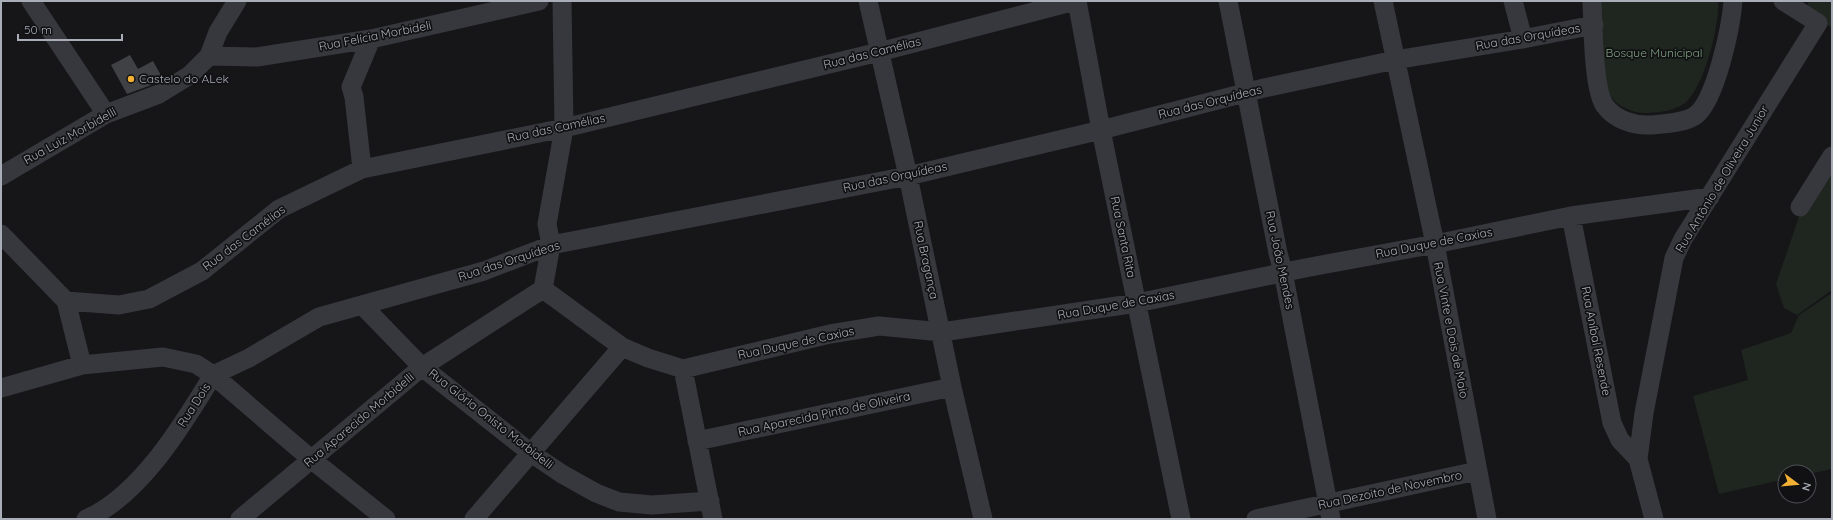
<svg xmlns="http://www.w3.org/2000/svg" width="1833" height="520" viewBox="0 0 1833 520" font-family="Quicksand,sans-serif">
  <rect width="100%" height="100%" fill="#161618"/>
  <!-- green -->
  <path fill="#1e261f" d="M1598,1H1718C1720,24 1704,88 1685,103C1673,111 1662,112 1648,113C1635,114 1619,107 1611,97C1600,82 1600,22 1598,1Z
    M1809,1H1832V28L1805,11Z
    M1832,162V290L1797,315L1784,308L1776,284L1802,208Z
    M1832,293V469L1809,474V472H1785V479L1719,494L1693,396L1748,380L1741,350L1791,333L1799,315Z"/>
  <!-- building -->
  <path fill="#404145" d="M130,55L138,69L153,61L163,79L154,84L127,94L111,65Z"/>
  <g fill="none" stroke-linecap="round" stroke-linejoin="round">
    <!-- minor -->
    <path stroke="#37383d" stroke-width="19" d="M31,1L106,114
      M868,1L908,176L952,387L983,519
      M1077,1L1101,130L1181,519
      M1228,1L1278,253L1283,272L1331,519
      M1383,1L1435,244L1487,519
      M1513,1L1523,39
      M1592,1C1593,24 1593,90 1605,106C1615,120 1635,126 1651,125C1663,124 1686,123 1696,115C1716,99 1731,27 1733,1
      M209,56L257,57L371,39L539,1
      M362,169L354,97L351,87L371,39
      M1,176L106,114L159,94L190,75L209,56L218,32L237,1
      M1800,207L1832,156
      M1571,216L1612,423L1620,440L1638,459
      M1,234L66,301L82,365
      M543,289L622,347L648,358L683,369L830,334L879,326L942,332L1137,303L1305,268L1435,244L1571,216L1710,197
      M543,289L551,245L547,224L564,128L562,1
      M66,301L119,305L149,299L202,271L279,209L362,169L564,128L879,52L1075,1
      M362,305L422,367L531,453L562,474L596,493L619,502L652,505L710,501
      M683,369L713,519
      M213,375L249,358L319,317L484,271L551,245L908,176L1101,130L1264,88L1395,60L1523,39L1594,25
      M1,388L82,365L163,357L196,364L213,375L311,459L386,519
      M697,441L952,387
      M86,519C140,496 184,423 213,375
      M240,519L422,367L543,289
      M474,519L622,347
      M1256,519L1477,471
      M1654,519L1638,459L1644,413L1674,258L1683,239L1818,23L1783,1"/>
  </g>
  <!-- markers -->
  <circle fill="#f2b134" stroke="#111113" stroke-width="1.5" cx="131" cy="79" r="4"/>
  <g text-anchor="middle" stroke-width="3.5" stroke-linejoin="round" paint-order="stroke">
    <!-- street labels -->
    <g font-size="12" fill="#a8adb8" stroke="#111113">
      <text transform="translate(375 36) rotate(-11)" y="4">Rua Felícia Morbideli</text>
      <text transform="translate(1528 37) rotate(-10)" y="4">Rua das Orquídeas</text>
      <text transform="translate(872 53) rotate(-14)" y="4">Rua das Camélias</text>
      <text transform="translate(1210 102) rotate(-14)" y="4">Rua das Orquídeas</text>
      <text transform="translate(556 128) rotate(-12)" y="4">Rua das Camélias</text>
      <text transform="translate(70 136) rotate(-29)" y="4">Rua Luiz Morbidelli</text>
      <text transform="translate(895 177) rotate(-12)" y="4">Rua das Orquídeas</text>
      <text transform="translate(1722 179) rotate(-59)" y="4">Rua Antônio de Oliveira Junior</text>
      <text transform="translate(1123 237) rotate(78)" y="4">Rua Santa Rita</text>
      <text transform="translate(244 238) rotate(-37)" y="4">Rua das Camélias</text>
      <text transform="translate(1434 243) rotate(-11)" y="4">Rua Duque de Caxias</text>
      <text transform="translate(926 260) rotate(78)" y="4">Rua Bragança</text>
      <text transform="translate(1280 260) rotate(78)" y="4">Rua João Mendes</text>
      <text transform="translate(509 261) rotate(-18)" y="4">Rua das Orquídeas</text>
      <text transform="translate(1116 305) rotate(-10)" y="4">Rua Duque de Caxias</text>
      <text transform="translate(1451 330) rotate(79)" y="4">Rua Vinte e Dois de Maio</text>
      <text transform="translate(1596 341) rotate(79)" y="4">Rua Aníbal Resende</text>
      <text transform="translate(796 343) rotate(-12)" y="4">Rua Duque de Caxias</text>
      <text transform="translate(194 405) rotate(-57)" y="4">Rua Dois</text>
      <text transform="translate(824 414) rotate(-12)" y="4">Rua Aparecida Pinto de Oliveira</text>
      <text transform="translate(491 419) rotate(38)" y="4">Rua Glória Onisto Morbidelli</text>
      <text transform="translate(359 420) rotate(-40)" y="4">Rua Aparecido Morbidelli</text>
      <text transform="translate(1390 490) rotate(-12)" y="4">Rua Dezoito de Novembro</text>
    </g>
    <!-- park labels -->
    <g font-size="12" fill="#7fa381" stroke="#111113">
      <text x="1654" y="57">Bosque Municipal</text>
    </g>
    <!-- poi labels -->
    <g font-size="12" fill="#a8adb8" stroke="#111113" text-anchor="start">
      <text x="139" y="83">Castelo do ALek</text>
    </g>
  </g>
  <!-- border -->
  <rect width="1833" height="520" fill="none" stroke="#a8adb8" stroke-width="4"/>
  <!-- north arrow -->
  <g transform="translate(1797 484) rotate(106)"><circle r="19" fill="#111113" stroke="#4d4f55"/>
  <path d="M0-3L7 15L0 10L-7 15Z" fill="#f2b134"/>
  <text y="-6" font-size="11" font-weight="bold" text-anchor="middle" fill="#a8adb8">N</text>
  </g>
  <!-- scale -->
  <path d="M18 34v6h104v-6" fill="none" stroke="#a8adb8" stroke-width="2"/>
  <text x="24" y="34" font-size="12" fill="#a8adb8" stroke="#111113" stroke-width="3" paint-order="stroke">50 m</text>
</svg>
